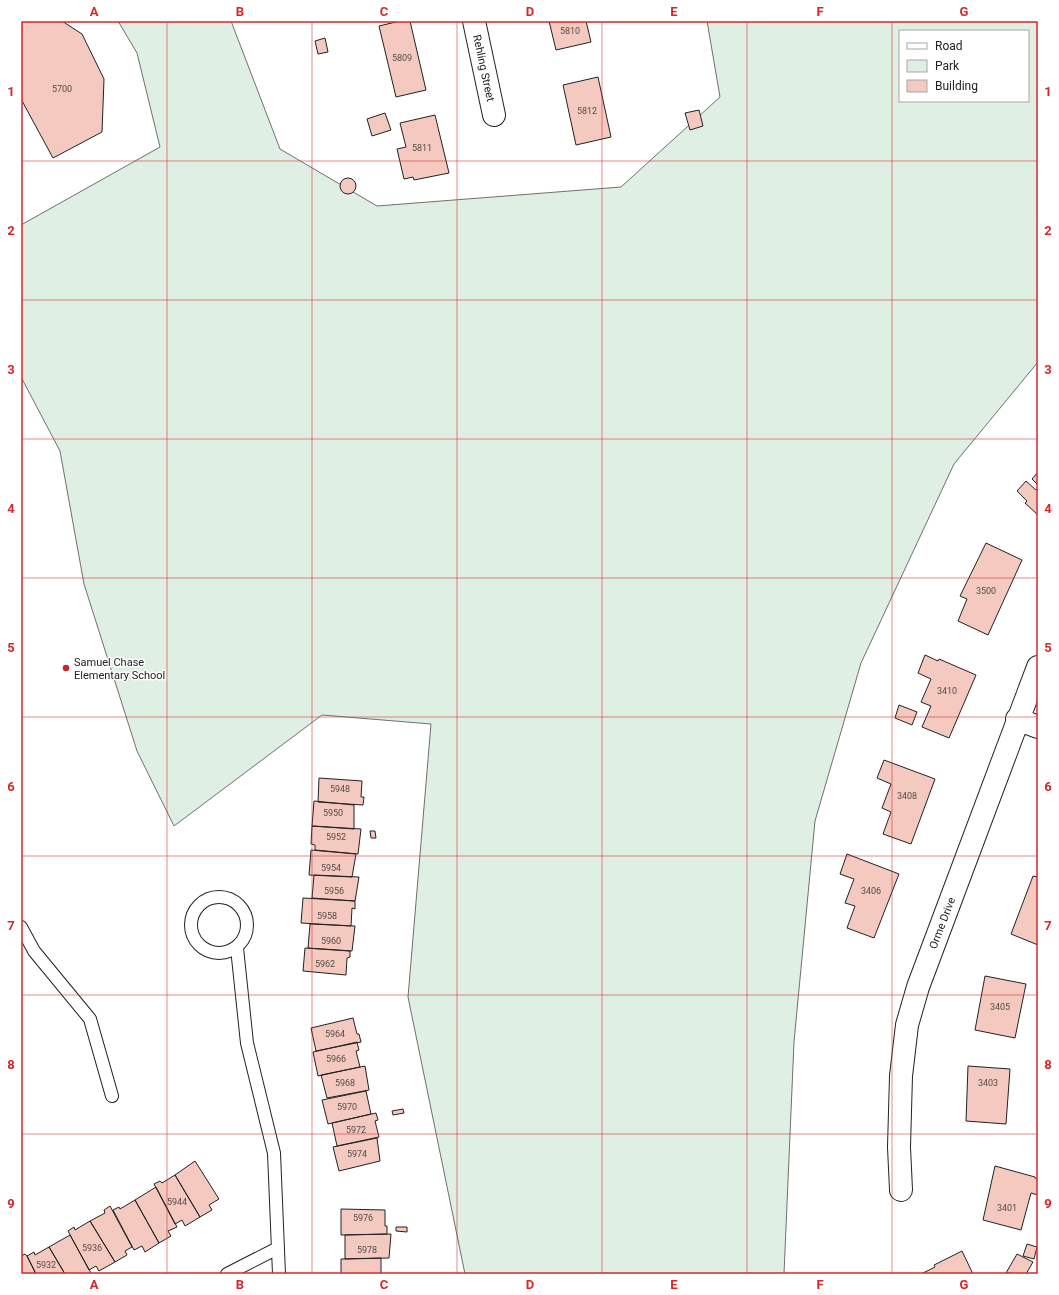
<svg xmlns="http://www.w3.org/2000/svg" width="1059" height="1295" viewBox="0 0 1059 1295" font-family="Roboto,sans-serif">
  <rect width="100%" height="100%" fill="#fff"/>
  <!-- green -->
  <path fill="#e0efe3" stroke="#6f6f6f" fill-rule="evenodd" d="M118,21H231L280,149L377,206L621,187L720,97L707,21H1038V362L954,464L861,663L815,821L794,1042L784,1274H465L408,997L431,724L322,715L174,826L137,751L84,584L60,451L21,377V225L160,147L137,53ZM900,31H1028V101H900Z"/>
  <!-- building -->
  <path fill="#f3c9c0" stroke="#222" d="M21,21H62L82,34L104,79L102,132L53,158L21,99Z
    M400,21H410L426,90L396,97L379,26Z
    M549,21H586L591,42L556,50Z
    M325,38L328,52L318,54L315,41Z
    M598,77L611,137L576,145L563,85Z
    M699,110L703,126L690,130L685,113Z
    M385,113L391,130L372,136L367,119Z
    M435,115L449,173L414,180L413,177L404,179L397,149L406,147L400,123Z
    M340 186a8 8 0 1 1 16 0a8 8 0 1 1-16 0Z
    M1038,472V485L1032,479Z
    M1026,481L1036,490L1038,488V515L1025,503L1027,501L1017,491Z
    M986,543L1022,560L988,635L958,621L967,599L960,596Z
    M925,655L938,661L939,659L976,675L949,738L922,727L931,706L921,702L931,679L918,673Z
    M899,705L917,712L912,725L895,718Z
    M884,760L935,779L911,844L883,834L891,812L882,808L891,784L877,778Z
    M319,778L362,781L361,797H364L363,805L318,802Z
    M314,801L354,805V829L312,826Z
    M312,826L361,829L358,854L315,850V845L311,844Z
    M370,831H375L376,838H371Z
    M311,850L356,854L352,877L309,875Z
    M847,854L899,874L874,938L847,928L855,906L845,903L854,879L840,874Z
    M314,875L359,877L355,901L312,898Z
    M1033,876L1038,877V945L1011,934Z
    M303,898L355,901V909L352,908L351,926L301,923Z
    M310,924L355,926L352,951L308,948Z
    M305,948L350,951V957L347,958L346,975L303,971Z
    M985,976L1026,984L1015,1038L975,1030Z
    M353,1018L357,1034H359L361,1042L316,1051L311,1028Z
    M357,1042L359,1050L356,1051L360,1067L318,1076L313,1052Z
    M365,1066L369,1090L327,1098L321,1075Z
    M968,1066L1010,1069L1006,1124L966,1121Z
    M366,1091L371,1114L328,1124L322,1100Z
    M403,1109L404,1113L393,1115L392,1111Z
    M376,1113L378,1120L375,1121L379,1137L337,1146L332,1123Z
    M377,1138L380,1161L339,1171L333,1147Z
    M195,1161L219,1199L209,1205L212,1210L200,1217L175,1175Z
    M995,1166L1035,1177V1178L1038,1179V1195L1031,1193L1021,1230L983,1220Z
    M175,1175L200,1217L185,1226L182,1220L175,1224L154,1184L160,1181L162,1183Z
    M156,1187L177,1227L168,1231L171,1236L159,1243L135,1200Z
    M135,1200L159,1243L145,1252L142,1246L134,1250L113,1210L119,1207L120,1209Z
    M110,1206L132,1247L125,1251L127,1255L115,1262L90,1221L105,1213L104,1210Z
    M341,1209L385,1210V1226H387V1234L341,1235Z
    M90,1221L115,1262L99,1271L96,1266L89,1270L68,1231L74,1227L75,1230Z
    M396,1227H407V1232L396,1231Z
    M391,1234L389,1258L345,1259V1235Z
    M70,1235L91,1273L90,1274H65L49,1247Z
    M1027,1244L1037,1247L1034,1259L1023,1256Z
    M49,1247L65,1274H36L27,1256L34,1252L35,1255Z
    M962,1251L973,1274H921L935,1267L934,1265Z
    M25,1254L27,1256L36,1274H21V1256Z
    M1017,1254L1033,1262L1026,1274L1006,1273Z
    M381,1258V1274H341V1259Z"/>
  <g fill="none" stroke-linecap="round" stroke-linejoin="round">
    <!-- lane casing -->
    <g stroke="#222" stroke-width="14">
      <path id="lane" d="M191 925a28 28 0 1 1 56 0a28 28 0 1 1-56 0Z
        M21,927L34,951L90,1019L112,1096
        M237,948L247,1043L274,1153L279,1274
        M227,1274L278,1248"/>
    </g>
    <!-- street casing -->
    <g stroke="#222" stroke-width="24">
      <path id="street" d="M474,21L494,115
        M1017,719L1038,727
        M901,1190L899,1147L901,1076L907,1025L918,987L1038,667"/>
    </g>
    <!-- lane -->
    <use href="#lane" stroke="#fff" stroke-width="12"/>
    <!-- street -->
    <use href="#street" stroke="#fff" stroke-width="22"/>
  </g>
  <!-- grid -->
  <path fill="none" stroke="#d62828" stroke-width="1" stroke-opacity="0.55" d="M167,21V1274M312,21V1274M457,21V1274M602,21V1274M747,21V1274M892,21V1274M21,161H1038M21,300H1038M21,439H1038M21,578H1038M21,717H1038M21,856H1038M21,995H1038M21,1134H1038"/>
  <!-- markers -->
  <circle fill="#c62828" stroke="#fff" stroke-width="1.5" cx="66" cy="668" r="4"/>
  <g text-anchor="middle" stroke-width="3" stroke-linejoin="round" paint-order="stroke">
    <!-- number labels -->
    <g font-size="9" fill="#564c4a">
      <text x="570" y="34">5810</text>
      <text x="402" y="61">5809</text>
      <text x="62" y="92">5700</text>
      <text x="587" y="114">5812</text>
      <text x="422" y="151">5811</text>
      <text x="986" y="594">3500</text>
      <text x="947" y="694">3410</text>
      <text x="340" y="792">5948</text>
      <text x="907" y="799">3408</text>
      <text x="333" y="816">5950</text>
      <text x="336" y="840">5952</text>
      <text x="331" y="871">5954</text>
      <text x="334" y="894">5956</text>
      <text x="871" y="894">3406</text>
      <text x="327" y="919">5958</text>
      <text x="331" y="944">5960</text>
      <text x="325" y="967">5962</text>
      <text x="1000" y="1010">3405</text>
      <text x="335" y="1037">5964</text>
      <text x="336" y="1062">5966</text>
      <text x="345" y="1086">5968</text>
      <text x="988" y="1086">3403</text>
      <text x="347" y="1110">5970</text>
      <text x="356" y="1133">5972</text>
      <text x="357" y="1157">5974</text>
      <text x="177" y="1205">5944</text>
      <text x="1007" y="1211">3401</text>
      <text x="363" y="1221">5976</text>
      <text x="92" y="1251">5936</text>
      <text x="367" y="1253">5978</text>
      <text x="46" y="1268">5932</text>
    </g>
    <!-- street labels -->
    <g font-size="11" fill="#222" stroke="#fff">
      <text transform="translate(484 68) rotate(78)" y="4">Rehling Street</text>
      <text transform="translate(942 923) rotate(-69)" y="4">Orme Drive</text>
    </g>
    <!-- poi labels -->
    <g font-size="11" fill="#222" stroke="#fff" text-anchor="start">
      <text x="74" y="666">Samuel Chase<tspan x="74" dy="13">Elementary School</tspan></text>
    </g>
  </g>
  <!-- border -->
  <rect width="1059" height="1295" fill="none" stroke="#ffffff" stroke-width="44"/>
  <!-- legend -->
  <rect x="899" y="30" width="130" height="72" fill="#ffffff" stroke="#a7a7a7"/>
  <rect x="907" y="43" width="20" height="6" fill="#ffffff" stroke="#a7a7a7"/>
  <text x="935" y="50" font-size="12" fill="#222222">Road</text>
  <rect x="907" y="60" width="20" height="12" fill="#e0efe3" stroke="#a7a7a7"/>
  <text x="935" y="70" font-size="12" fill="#222222">Park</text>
  <rect x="907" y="80" width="20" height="12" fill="#f3c9c0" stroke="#a7a7a7"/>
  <text x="935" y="90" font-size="12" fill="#222222">Building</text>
  <rect x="22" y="22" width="1015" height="1251" fill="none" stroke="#d62828" stroke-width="1.5"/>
  <g font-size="13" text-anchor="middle" font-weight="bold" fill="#d62828">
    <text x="94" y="16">A</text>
    <text x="240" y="16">B</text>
    <text x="384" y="16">C</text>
    <text x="530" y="16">D</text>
    <text x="674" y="16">E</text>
    <text x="820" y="16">F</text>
    <text x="964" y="16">G</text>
    <text x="11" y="96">1</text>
    <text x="1048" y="96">1</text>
    <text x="11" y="235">2</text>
    <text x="1048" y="235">2</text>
    <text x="11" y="374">3</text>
    <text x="1048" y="374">3</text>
    <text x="11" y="513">4</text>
    <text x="1048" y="513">4</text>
    <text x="11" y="652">5</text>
    <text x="1048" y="652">5</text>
    <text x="11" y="791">6</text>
    <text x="1048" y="791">6</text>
    <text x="11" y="930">7</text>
    <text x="1048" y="930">7</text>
    <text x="11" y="1069">8</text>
    <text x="1048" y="1069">8</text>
    <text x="11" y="1208">9</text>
    <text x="1048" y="1208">9</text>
    <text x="94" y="1289">A</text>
    <text x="240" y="1289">B</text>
    <text x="384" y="1289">C</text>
    <text x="530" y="1289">D</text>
    <text x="674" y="1289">E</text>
    <text x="820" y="1289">F</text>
    <text x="964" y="1289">G</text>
  </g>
</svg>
